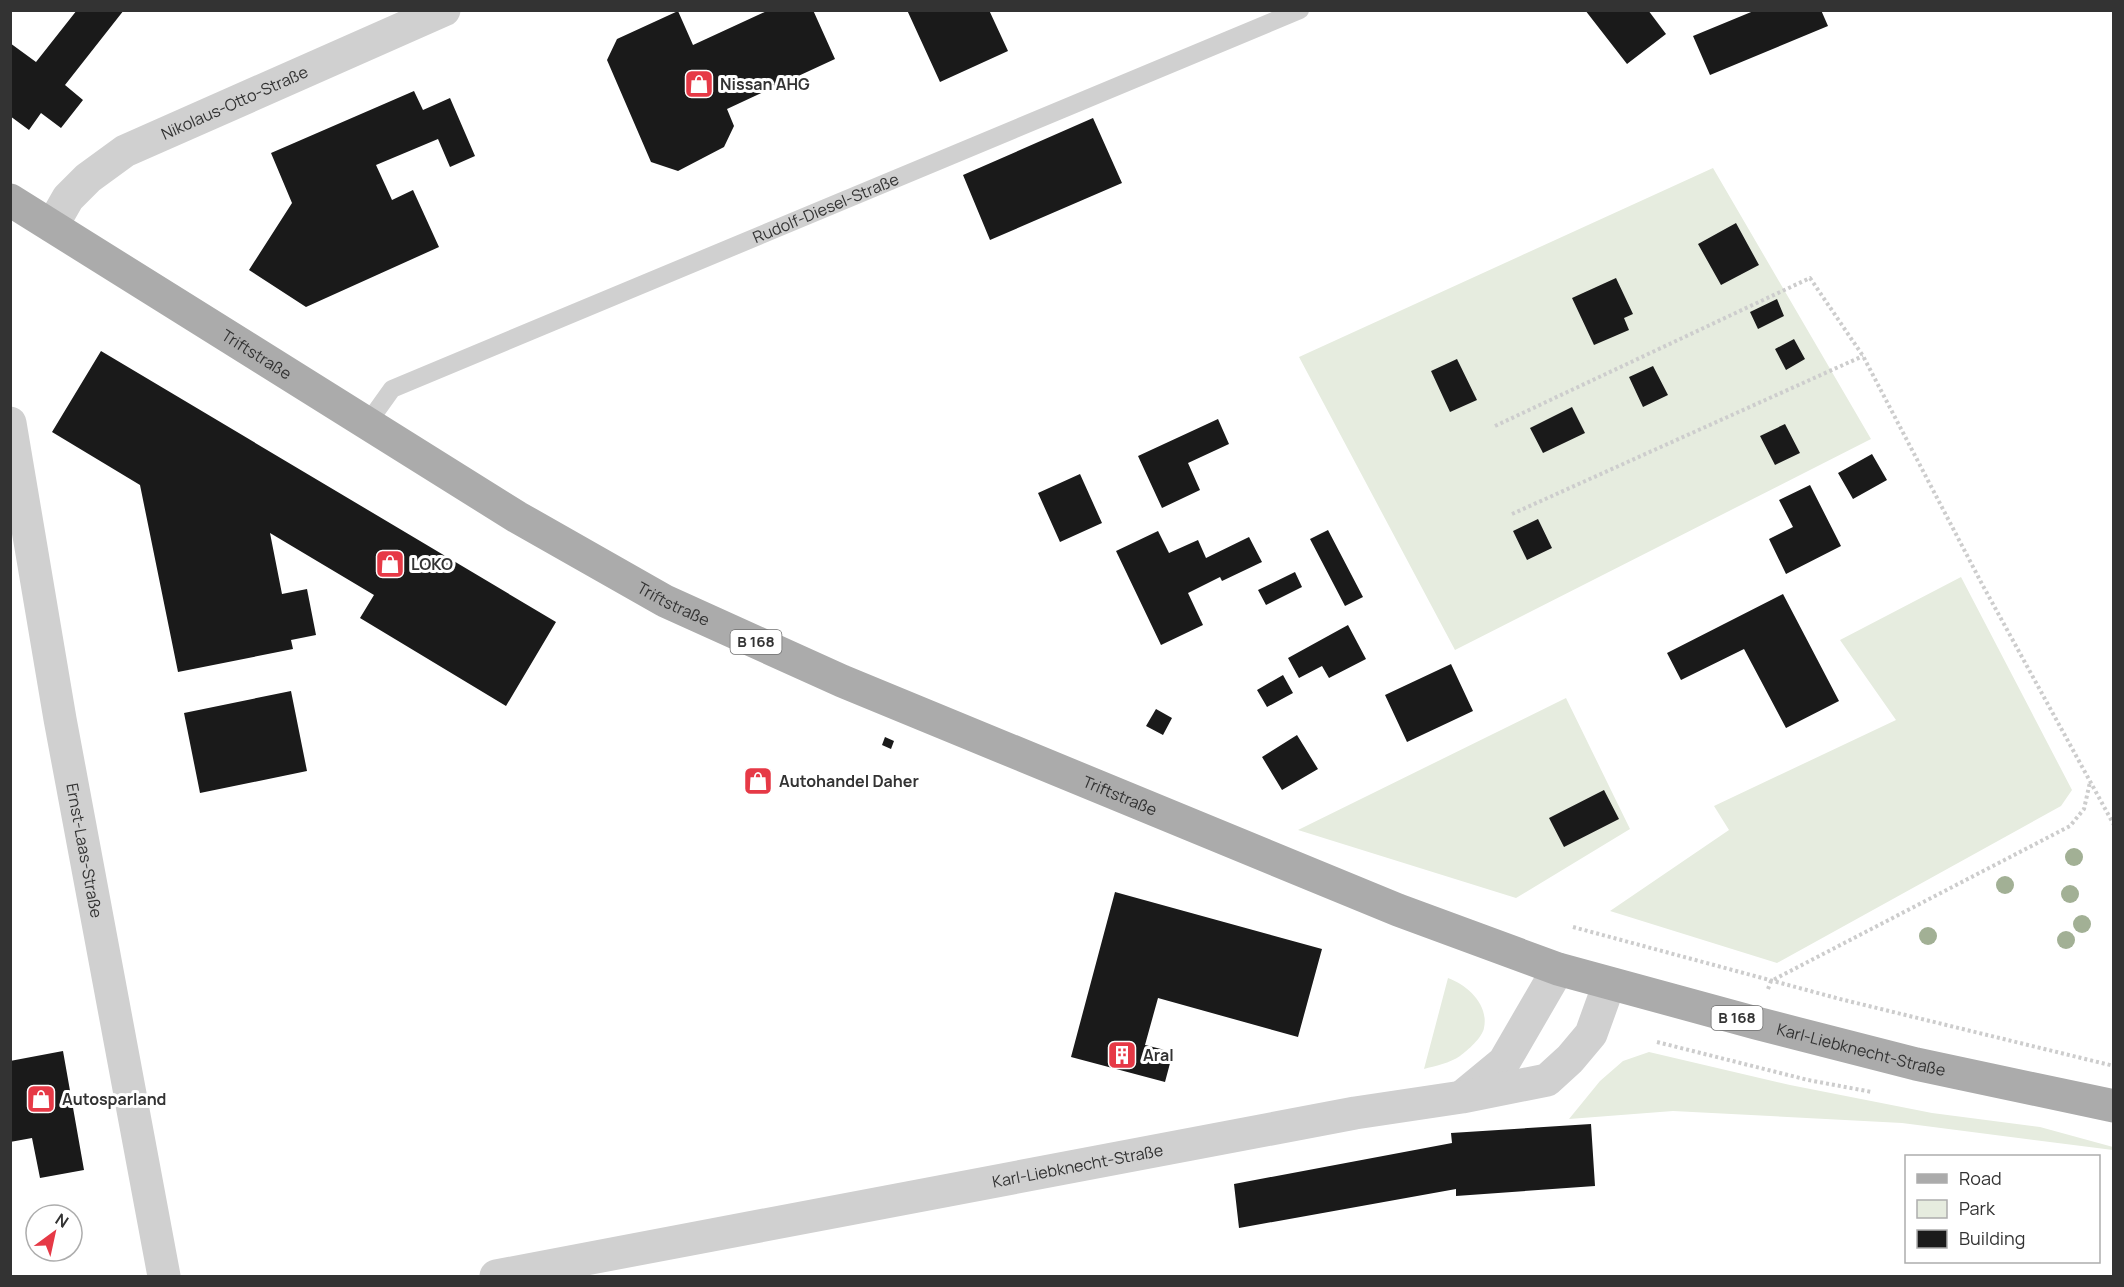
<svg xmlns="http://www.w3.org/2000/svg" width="2124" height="1287" viewBox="0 0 2124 1287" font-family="Manrope,sans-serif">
  <rect width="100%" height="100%" fill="#fff"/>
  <!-- green -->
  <path fill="#e6ecdf" d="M1713,168L1871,439L1455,650L1299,357Z
    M1961,577L2072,790L2061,806L1777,963L1610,911L1729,830L1714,806L1896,720L1840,640Z
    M1566,698L1630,829L1516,898L1298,830Z
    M1448,978C1467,985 1489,1004 1484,1028C1482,1038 1468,1050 1460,1056C1450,1063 1435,1066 1424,1069Z
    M1649,1052L1790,1085L1932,1113L2040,1127L2113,1147V1150L1902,1123L1673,1111L1569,1119L1600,1081L1623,1061Z"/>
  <!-- building -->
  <path fill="#1a1a1a" d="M77,10H124L65,85L83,100L61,128L41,113L29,130L10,116V43L36,62Z
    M769,10H813L835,59L727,109L734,126L724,147L678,171L651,162L607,60L617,39L678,11L693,45Z
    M907,10H989L1008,51L940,82Z
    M1585,10H1648L1666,34L1627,64Z
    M1756,10H1821L1828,26L1710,75L1693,36Z
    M414,91L423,110L450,98L475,156L450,167L438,139L376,165L392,200L413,190L439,247L306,307L249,270L292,203L271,153Z
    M1093,118L1122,183L990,240L963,175Z
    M1736,223L1759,265L1721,285L1698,244Z
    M1616,278L1633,314L1624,318L1629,330L1594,345L1572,298Z
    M1777,299L1784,316L1758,329L1750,312Z
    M1794,339L1805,359L1786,370L1775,349Z
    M101,351L556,622L506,706L360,618L374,595L270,533L282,594L307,589L316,635L291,640L293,649L178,672L140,485L52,432Z
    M1457,359L1477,400L1450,412L1431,371Z
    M1653,366L1668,395L1643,407L1629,377Z
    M1572,407L1585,433L1543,453L1530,428Z
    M1218,419L1229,444L1188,463L1200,490L1162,508L1138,456Z
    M1785,424L1800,453L1775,465L1760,436Z
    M1872,454L1887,480L1853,499L1838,473Z
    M1080,474L1102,523L1060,542L1038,493Z
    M1810,485L1841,546L1786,574L1769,539L1793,527L1779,500Z
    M1538,519L1552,548L1527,560L1513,531Z
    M1328,530L1363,597L1345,606L1310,539Z
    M1158,531L1169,553L1198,540L1206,558L1249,537L1262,562L1222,581L1220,577L1188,593L1203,625L1161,645L1116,551Z
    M1295,572L1302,587L1266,605L1258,590Z
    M1783,594L1839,701L1786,728L1744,649L1681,680L1667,653Z
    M1348,625L1366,659L1329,678L1322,666L1299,678L1288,658Z
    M1451,664L1473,711L1407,742L1385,695Z
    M1283,675L1293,693L1267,707L1257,690Z
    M291,691L307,771L200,793L184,713Z
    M1156,709L1172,718L1163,735L1146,726Z
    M1297,735L1318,769L1282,790L1262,757Z
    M885,737L894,741L891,749L882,745Z
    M1604,790L1619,819L1564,847L1549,818Z
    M1115,892L1322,949L1298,1037L1158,998L1145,1045L1173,1052L1165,1082L1071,1057Z
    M63,1051L84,1170L40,1178L32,1138L10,1142V1061Z
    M1591,1124L1595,1186L1456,1196V1189L1239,1228L1234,1184L1452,1143L1451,1133Z"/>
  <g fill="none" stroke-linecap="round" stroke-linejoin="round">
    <!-- path -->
    <path stroke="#cdcdcd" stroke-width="4" stroke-dasharray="3 3" stroke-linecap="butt" d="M1495,426L1810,278L1863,356L1982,584L2114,825
      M1512,514L1863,356
      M1573,927L1840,999L2114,1066
      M1768,989L1771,981L2070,826L2084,809L2090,782
      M1657,1042L1808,1080L1872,1092"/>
    <!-- service -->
    <path stroke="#d0d0d0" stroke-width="18" id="s1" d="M367,424L392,389L1300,10"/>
    <!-- minor -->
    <g stroke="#d0d0d0" stroke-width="33">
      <path id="s2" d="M52,226L68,198L88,178L125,151L444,10"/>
      <path id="s3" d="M10,423L60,719L164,1276"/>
      <path d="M1464,1095L1504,1062L1558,969"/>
      <path id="s4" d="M496,1276L1355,1113L1462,1097L1547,1080L1570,1059L1591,1034L1609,984"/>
    </g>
    <!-- primary -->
    <path stroke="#ababab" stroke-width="33" id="s5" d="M10,200L517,517L665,601L842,681L1398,910L1558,969L1756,1023L1916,1064L2114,1106"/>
  </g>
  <!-- trees -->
  <g fill="#a2b095">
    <circle cx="2074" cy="857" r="9"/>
    <circle cx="2005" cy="885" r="9"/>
    <circle cx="2070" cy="894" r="9"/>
    <circle cx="2082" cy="924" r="9"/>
    <circle cx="1928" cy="936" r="9"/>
    <circle cx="2066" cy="940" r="9"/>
  </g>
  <!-- icons -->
  <defs>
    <g id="shop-square" transform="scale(1.5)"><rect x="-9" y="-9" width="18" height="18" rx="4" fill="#e63946" stroke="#fff"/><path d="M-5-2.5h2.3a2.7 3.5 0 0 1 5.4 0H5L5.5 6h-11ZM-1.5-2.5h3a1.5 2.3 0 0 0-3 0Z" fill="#fff"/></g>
    <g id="building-square" transform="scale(1.5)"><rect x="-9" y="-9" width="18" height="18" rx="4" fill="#e63946" stroke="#fff"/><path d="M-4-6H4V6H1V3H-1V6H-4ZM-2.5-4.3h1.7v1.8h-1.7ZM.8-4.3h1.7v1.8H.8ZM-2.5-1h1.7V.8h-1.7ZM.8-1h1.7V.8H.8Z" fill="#fff"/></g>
  </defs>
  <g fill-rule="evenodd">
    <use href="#shop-square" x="699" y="84"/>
    <use href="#shop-square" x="390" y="564"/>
    <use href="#shop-square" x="758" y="781"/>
    <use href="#building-square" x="1122" y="1055"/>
    <use href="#shop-square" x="41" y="1099"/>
  </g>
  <g text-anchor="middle" stroke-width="6" stroke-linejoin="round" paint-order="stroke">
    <!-- shield labels -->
    <g fill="#fff" stroke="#707070" stroke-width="1.5">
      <rect x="730.5" y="630" width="51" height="24" rx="4.5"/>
      <rect x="1711.5" y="1006" width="51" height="24" rx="4.5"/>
    </g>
    <g font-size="15" font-weight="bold" fill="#333">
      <text x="756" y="647">B 168</text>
      <text x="1737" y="1023">B 168</text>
    </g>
    <!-- poi labels -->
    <g font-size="16" font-weight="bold" fill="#333" stroke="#fff" text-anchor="start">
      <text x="720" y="90">Nissan AHG</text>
      <text x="411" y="570">LOKO</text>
      <text x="779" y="787">Autohandel Daher</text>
      <text x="1143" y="1061">Aral</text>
      <text x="62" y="1105">Autosparland</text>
    </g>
    <!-- street labels -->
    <g font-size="16" fill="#333" stroke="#fff">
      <text dy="6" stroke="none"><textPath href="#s2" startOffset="226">Nikolaus-Otto-Straße</textPath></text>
      <text dy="6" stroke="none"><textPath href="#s1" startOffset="513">Rudolf-Diesel-Straße</textPath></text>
      <text dy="6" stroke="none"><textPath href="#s5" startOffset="291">Triftstraße</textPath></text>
      <text dy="6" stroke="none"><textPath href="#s5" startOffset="777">Triftstraße</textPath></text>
      <text dy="6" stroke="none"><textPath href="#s5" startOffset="1263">Triftstraße</textPath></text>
      <text dy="6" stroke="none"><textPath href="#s3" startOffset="434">Ernst-Laas-Straße</textPath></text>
      <text dy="6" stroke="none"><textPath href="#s5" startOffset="2048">Karl-Liebknecht-Straße</textPath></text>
      <text dy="6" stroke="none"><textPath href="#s4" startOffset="592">Karl-Liebknecht-Straße</textPath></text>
    </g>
  </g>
  <!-- border -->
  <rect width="2124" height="1287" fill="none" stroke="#333333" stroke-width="24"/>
  <!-- legend -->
  <rect x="1905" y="1155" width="195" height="108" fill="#ffffff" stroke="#adadad" stroke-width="1.5"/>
  <rect x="1917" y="1174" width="30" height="9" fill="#ababab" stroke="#adadad" stroke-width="1.5"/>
  <text x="1959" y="1185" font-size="18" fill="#333333">Road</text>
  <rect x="1917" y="1200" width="30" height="18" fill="#e6ecdf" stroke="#adadad" stroke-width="1.5"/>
  <text x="1959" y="1215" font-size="18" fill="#333333">Park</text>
  <rect x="1917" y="1230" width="30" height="18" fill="#1a1a1a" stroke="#adadad" stroke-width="1.5"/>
  <text x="1959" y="1245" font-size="18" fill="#333333">Building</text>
  <!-- north arrow -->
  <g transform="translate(54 1233) rotate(33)"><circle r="28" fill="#ffffff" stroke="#adadad" stroke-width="1.5"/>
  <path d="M0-4.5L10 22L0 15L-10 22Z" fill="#e63946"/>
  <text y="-9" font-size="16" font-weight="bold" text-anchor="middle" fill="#333333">N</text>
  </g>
</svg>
